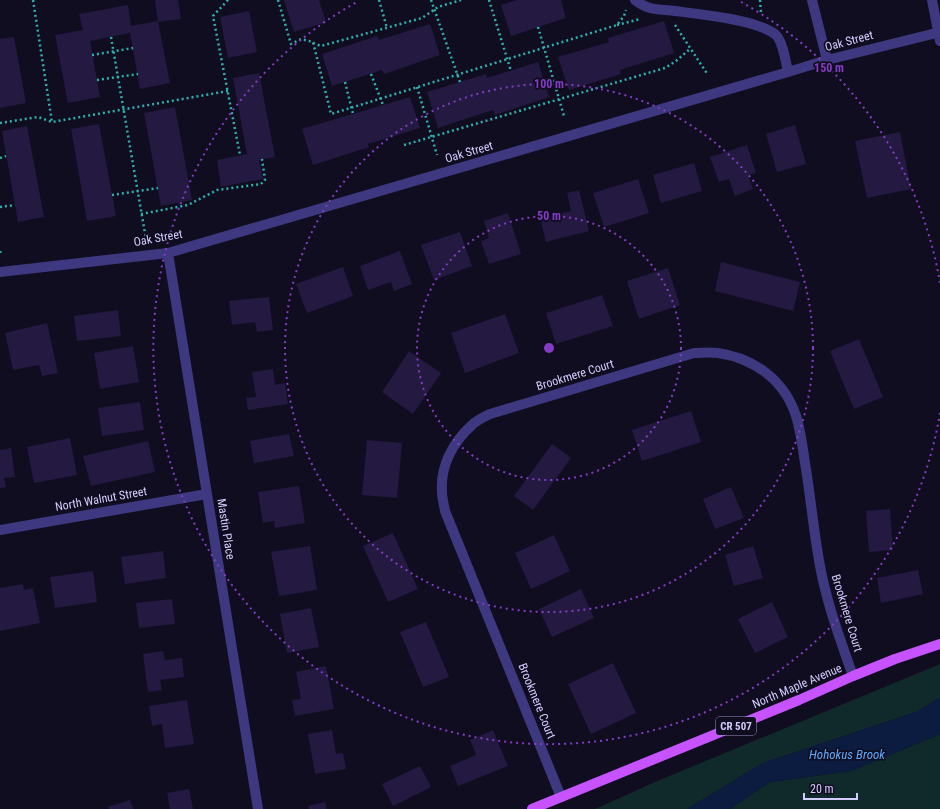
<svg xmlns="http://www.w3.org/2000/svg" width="940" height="809" viewBox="0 0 940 809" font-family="'Roboto Condensed',sans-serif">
  <rect width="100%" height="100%" fill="#110d20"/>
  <!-- green -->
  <path fill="#10292a" d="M940,664V698L916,712L763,763L687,809H595L655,782Z
    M940,734V809H730L770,782L851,771Z"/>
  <!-- water -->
  <path fill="#0b1c40" d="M940,698V734L851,771L770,782L730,809H687L763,763L916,712Z"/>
  <!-- building -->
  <path fill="#231941" d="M155,0H178L181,19L158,22Z
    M284,0H319L326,22L294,32Z
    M517,0H561L566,18L511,36L501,5Z
    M128,5L131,26L158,21L170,83L140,89L130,33L90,41L100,97L68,103L55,35L83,30L79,14Z
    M249,11L257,52L228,58L220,17Z
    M664,21L674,53L620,70L621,74L569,90L558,57L609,42L608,38Z
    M430,24L440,55L384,74L382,70L332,86L322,54L377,36L379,40Z
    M14,37L26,103L0,108V39Z
    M538,62L549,97L495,115L493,110L438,128L427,92L486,74L487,78Z
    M259,73L275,157L259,160L263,179L221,187L217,160L247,154L233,78Z
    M410,97L420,128L368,144L369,147L313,165L302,129Z
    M175,107L192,200L161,206L144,113Z
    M99,124L116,216L87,221L71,129Z
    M795,125L806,164L777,172L766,134Z
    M27,126L44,217L18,222L2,131Z
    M900,132L911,189L867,198L855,141Z
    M747,145L756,173L748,175L753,189L735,196L729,179L719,182L710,157Z
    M694,163L702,191L661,203L653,175Z
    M638,179L649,213L604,227L593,193Z
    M579,190L589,231L546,242L540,218L571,211L567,193Z
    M508,213L521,254L489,264L481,241L489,238L484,221Z
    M460,232L472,266L434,280L421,245Z
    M400,251L412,284L394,291L391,282L368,290L360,266Z
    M721,262L800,282L793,311L715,291Z
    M343,267L353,296L307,313L296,284Z
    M668,268L680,305L639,319L627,281Z
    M602,295L613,326L556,344L546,313Z
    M269,297L273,330L257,332L255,322L232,325L229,301Z
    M118,310L121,336L77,341L74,316Z
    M505,314L519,353L465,373L451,333Z
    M47,323L58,373L42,376L39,365L13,370L5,333Z
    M859,339L883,397L854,409L830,351Z
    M133,346L139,382L100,389L94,353Z
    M409,351L441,373L413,414L382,392Z
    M273,369L275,385L285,383L288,404L248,410L246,398L256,397L252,372Z
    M140,402L144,430L102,436L98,408Z
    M691,411L701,442L642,461L632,430Z
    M289,434L294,456L254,463L250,441Z
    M70,438L77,475L34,483L27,447Z
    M367,440L402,443L397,498L362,495Z
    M148,441L155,472L91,486L83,456Z
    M552,444L571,458L533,510L514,496Z
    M11,448L15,477L4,478L6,487L0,488V450Z
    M299,486L305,523L275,528L274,521L263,523L258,492Z
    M731,487L744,518L715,529L703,499Z
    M890,509L893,550L869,552L866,511Z
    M393,533L418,589L388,602L363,546Z
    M554,535L570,571L531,589L515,553Z
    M310,546L317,590L279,596L271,552Z
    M753,546L763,578L734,586L725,555Z
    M163,551L166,578L125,584L121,557Z
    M918,570L923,594L881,603L877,578Z
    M93,571L97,602L55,608L50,577Z
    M23,584L24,590L33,588L40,623L0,631V588Z
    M581,589L594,618L552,637L539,609Z
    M172,599L175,624L139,628L136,603Z
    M772,602L788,637L755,653L738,619Z
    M311,608L319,647L287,653L280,614Z
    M426,622L449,677L423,687L400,632Z
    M163,651L165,660L182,658L184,677L160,680L162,690L148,692L143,654Z
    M613,663L636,713L591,734L568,684Z
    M326,666L334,709L295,716L292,700L301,699L296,672Z
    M187,700L194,744L165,748L162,724L152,726L149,706Z
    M332,730L336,754L343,753L346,769L315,774L308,734Z
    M493,730L508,766L458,786L450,766L476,755L470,740Z
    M420,766L431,787L393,806L382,784Z
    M189,789L193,809H170L167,793Z
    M130,800L133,809H109L108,807Z
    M325,802L327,809H309L308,806Z"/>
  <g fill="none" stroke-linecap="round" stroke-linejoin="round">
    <!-- path -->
    <path stroke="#2eb1af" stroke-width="2.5" stroke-dasharray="2 3" stroke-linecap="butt" d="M33,0L52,122
      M228,0L213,16L240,155
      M278,0L291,44L301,39L313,42L331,114L617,25L624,16L626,10
      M379,0L387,28
      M431,0L460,82
      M489,0L511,71
      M760,0L761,13
      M617,25L640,19
      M675,25L708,75
      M538,27L564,116
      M111,37L146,239
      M313,43L321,46L422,18L438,7L461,0
      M92,55L133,48
      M371,74L383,105
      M97,80L138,74
      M345,82L353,114
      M417,87L437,155
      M0,123L38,117L52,122L228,91
      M404,145L665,68L676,61L690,49
      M0,158L6,156
      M112,195L158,188
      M0,207L15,205
      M141,214L188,205L217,190L261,184L265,180L262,159
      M0,251L1,255"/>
    <!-- minor -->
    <path stroke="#3d387f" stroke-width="10" d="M635,0C649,11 658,9 675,11C699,14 759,20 776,35C783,42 786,63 788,72
      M812,0L827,60
      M932,0L940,41
      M168,253L258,809
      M0,272L168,253L788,72L827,60L940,32
      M0,530L207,494
      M561,797L445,511C444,505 442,498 442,492C440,466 453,442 472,425C477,420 484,417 490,414L694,353C701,353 710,352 718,353C753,358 783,379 795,413C801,429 803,452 806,469C811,501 814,534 820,566C827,604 840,639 853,676"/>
    <!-- major -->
    <path stroke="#c653ff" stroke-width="10" d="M532,809L799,700L853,676L895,659L940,644"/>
  </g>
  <!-- distance rings -->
  <g fill="none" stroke="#843cc5" stroke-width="2" stroke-dasharray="2 4">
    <circle cx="549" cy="348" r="132"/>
    <circle cx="549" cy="348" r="264"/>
    <path d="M940 413A396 396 0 1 1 357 2M741 2A396 396 0 0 1 940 283"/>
  </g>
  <g text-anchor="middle" stroke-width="3.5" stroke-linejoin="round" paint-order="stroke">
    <!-- shield labels -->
    <rect fill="#110d20" stroke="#9a93bc" stroke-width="1" x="716" y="717" width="40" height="18" rx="3"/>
    <g font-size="11" font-weight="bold" fill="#d4ccff">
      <text x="736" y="730">CR 507</text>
    </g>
    <!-- street labels -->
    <g font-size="12" fill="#d4ccff" stroke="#110d20">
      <text transform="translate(849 41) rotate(-15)" y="4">Oak Street</text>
      <text transform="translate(469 152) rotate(-16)" y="4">Oak Street</text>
      <text transform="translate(158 238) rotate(-10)" y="4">Oak Street</text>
      <text transform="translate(575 375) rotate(-17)" y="4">Brookmere Court</text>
      <text transform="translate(101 499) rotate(-10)" y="4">North Walnut Street</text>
      <text transform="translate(226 529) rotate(81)" y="4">Mastin Place</text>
      <text transform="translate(847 613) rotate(73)" y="4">Brookmere Court</text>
      <text transform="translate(797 686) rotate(-23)" y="4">North Maple Avenue</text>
      <text transform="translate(537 701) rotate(68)" y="4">Brookmere Court</text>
    </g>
    <!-- water labels -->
    <g font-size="13" font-style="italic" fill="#5aabff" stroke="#110d20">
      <text x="847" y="759">Hohokus Brook</text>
    </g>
  </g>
  <circle cx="549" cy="348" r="6" fill="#843cc5" stroke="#110d20" stroke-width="2"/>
  <g font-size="12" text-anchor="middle" font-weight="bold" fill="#843cc5" stroke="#110d20" stroke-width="3.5" stroke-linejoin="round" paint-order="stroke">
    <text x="829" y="72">150 m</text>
    <text x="549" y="88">100 m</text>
    <text x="549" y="220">50 m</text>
  </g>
  <!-- scale -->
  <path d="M804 793v6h53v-6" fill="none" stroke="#d4ccff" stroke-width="2"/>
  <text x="810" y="793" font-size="12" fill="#d4ccff" stroke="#110d20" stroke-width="3" paint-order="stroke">20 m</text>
</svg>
